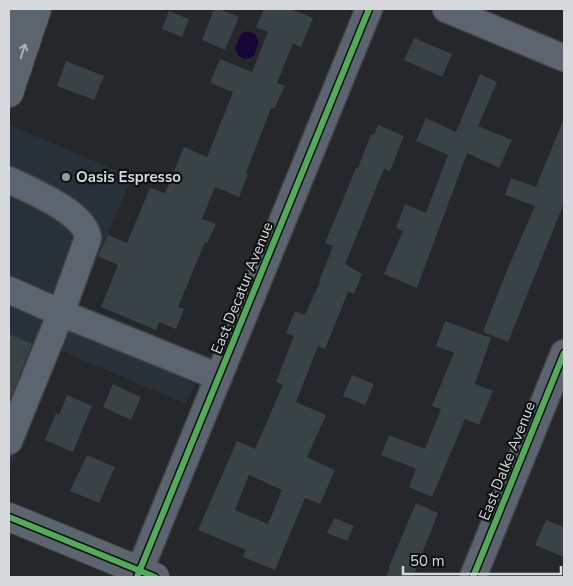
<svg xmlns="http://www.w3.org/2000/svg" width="573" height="586" viewBox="0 0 573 586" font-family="'Nunito Sans',sans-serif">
  <rect width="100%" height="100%" fill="#25282a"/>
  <!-- built -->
  <path fill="#273137" d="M10,125L132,177L77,306L204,360L186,404L59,350L9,470V129Z"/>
  <!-- water -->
  <path fill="#180538" d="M248,31L255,34L259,43L254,56L246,59L239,56L235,49L241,34Z"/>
  <!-- building -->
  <path fill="#394244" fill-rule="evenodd" d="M214,9H219L239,17L225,50L202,40Z
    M264,9H290L313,18L301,47L293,43L277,83L285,86L274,109L271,108L246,173L248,174L239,197L215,187L202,219L216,224L207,243L205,242L178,307L184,309L176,329L159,322L156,330L101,307L118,265L98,256L108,235L127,243L150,188L165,193L184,147L207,157L233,92L210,83L220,59L252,72L268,32L256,27Z
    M169,11L189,19L182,37L162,29Z
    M414,38L452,54L442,77L404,60Z
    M66,61L104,76L94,100L57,86Z
    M480,74L497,82L478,126L512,140L499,168L467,153L417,288L384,274L403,231L396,228L405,204L426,213L448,155L416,141L426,118L456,132Z
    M564,118V203L508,342L483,332L507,270L535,206L505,195L511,178L536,187Z
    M378,125L404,136L390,171L384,169L345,264L362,274L354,294L348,292L325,349L318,346L296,402L326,415L307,457L335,470L320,504L305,498L275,570L243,557L246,550L198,530L237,441L255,449L283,385L276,382L294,336L286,333L295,311L305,315L320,282H319L333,246L325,243L356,168H358L371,134L374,135ZM249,475L282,490L268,524L235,510Z
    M445,321L491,338L475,384L493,391L479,425L465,419L432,497L409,487L416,469L381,455L389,435L425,449L441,409L432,406L454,353L436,346Z
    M9,334L32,344L9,402Z
    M352,375L374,384L365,405L343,396Z
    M113,384L141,397L131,420L103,407Z
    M67,395L92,406L73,452L45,440L56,413L59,415Z
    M87,455L115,467L99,503L70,491Z
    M416,503L438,513L413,577H386L390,568L389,567Z
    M334,518L354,526L347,541L327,533Z
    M546,520L564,527V557L535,545Z"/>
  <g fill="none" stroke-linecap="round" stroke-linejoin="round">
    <!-- minor casing -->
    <g stroke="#424445" stroke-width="29">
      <path id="minor" d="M446,9L564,58
        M9,180C31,191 85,212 88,238L61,313L9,441
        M9,290L61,313L219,377
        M137,577L369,9
        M473,577L564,353"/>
    </g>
    <!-- major casing -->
    <g stroke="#424445" stroke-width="30">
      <path id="major" d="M9,30L18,9
        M9,93L37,9
        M9,517L155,577"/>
    </g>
    <!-- minor -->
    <use href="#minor" stroke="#5c6470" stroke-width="26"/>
    <!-- major -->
    <use href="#major" stroke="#5c646e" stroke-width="28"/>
    <!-- cycleway casing -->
    <g stroke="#0e1112" stroke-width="9">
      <path id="cycleway" d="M9,517L155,577
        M137,577L369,9
        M473,577L564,353"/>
    </g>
    <!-- cycleway -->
    <use href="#cycleway" stroke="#51ab58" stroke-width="6"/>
  </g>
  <!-- one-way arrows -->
  <defs><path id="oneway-shaft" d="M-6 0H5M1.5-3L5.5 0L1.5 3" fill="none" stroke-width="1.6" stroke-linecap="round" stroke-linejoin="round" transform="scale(1.25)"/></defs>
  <use stroke="#abb0b5" href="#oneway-shaft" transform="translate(23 51) rotate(-72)"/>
  <!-- markers -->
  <circle fill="#979b9d" stroke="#0e1112" stroke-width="2" cx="66" cy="177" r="5"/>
  <g text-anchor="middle" stroke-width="4.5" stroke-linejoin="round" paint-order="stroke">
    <!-- poi labels -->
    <g font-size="15" font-weight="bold" fill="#d5d9db" stroke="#0e1112" text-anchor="start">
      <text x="76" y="182">Oasis Espresso</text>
    </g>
    <!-- street labels -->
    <g font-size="15" fill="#d5d9db" stroke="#0e1112">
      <text transform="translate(242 288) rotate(-68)" y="5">East Decatur Avenue</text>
      <text transform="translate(507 461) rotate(-68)" y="5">East Dalke Avenue</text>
    </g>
  </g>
  <!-- border -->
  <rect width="573" height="586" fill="none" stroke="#d5d9db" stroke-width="20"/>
  <!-- scale -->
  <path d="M403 566v8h158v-8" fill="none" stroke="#d5d9db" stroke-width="2.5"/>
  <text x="410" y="566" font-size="15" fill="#d5d9db" stroke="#0e1112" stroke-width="4" paint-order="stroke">50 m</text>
</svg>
